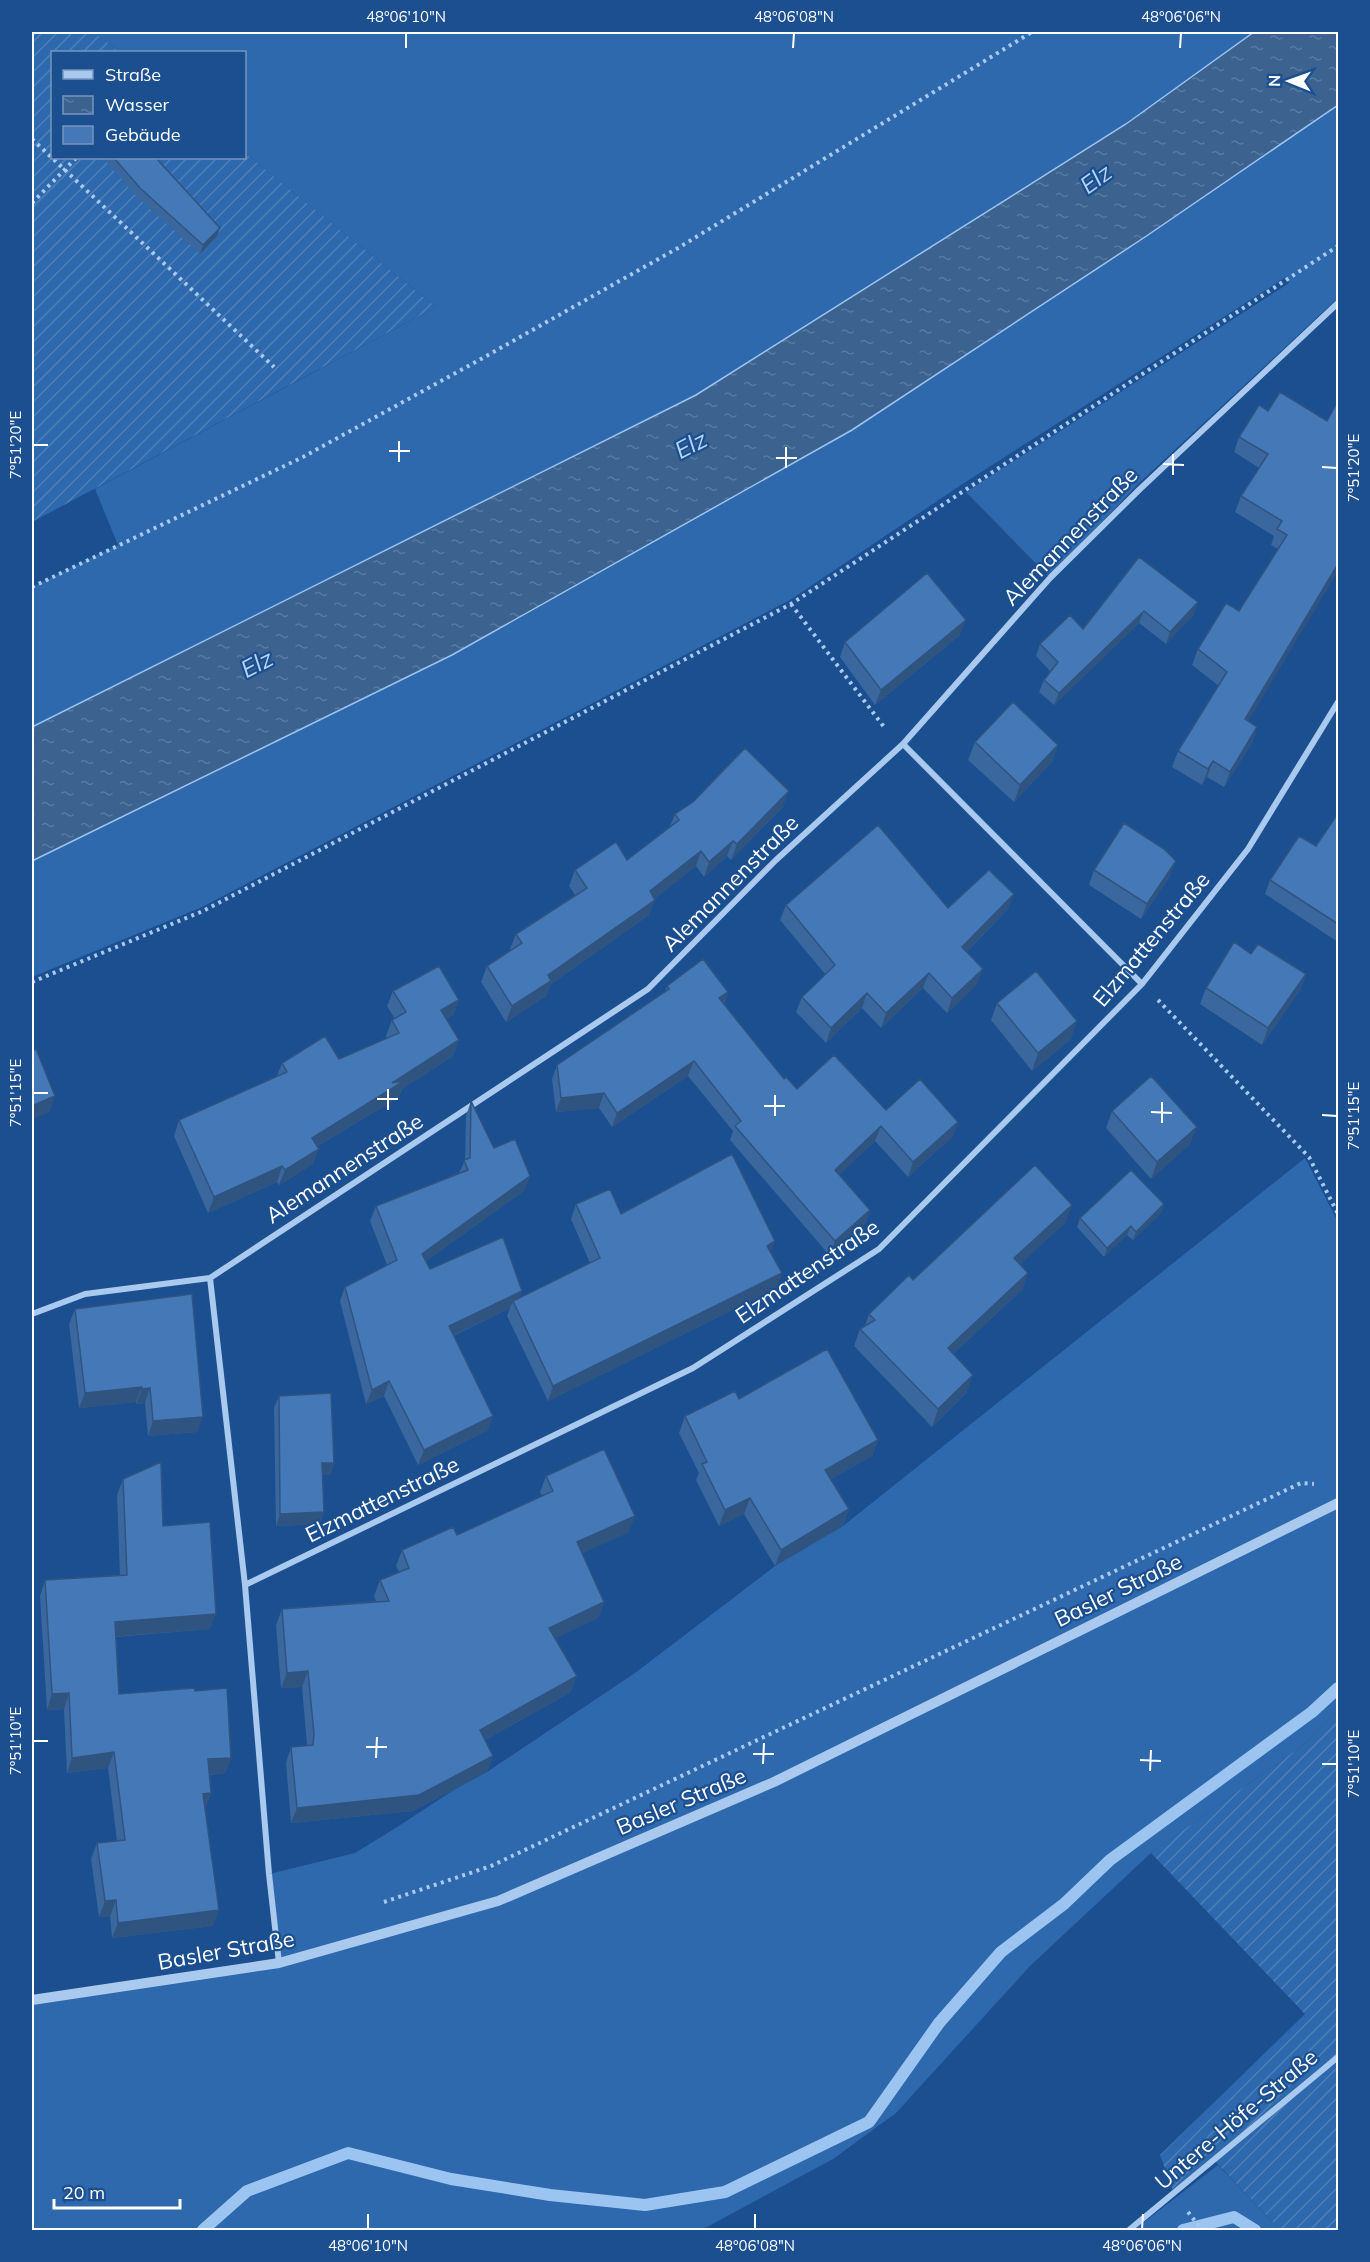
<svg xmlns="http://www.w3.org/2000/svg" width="1370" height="2262" viewBox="0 0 1370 2262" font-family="Mulish,sans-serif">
  <defs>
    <pattern id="garden-furrows" width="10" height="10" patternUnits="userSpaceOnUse" patternTransform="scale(1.5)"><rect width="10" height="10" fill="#2e69ad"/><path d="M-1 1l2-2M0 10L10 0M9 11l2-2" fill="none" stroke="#4d80b9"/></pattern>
    <pattern id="water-ripples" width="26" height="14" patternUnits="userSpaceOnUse" patternTransform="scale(1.5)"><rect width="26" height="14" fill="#3c6290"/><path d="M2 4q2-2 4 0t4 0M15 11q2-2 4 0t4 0" fill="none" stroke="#597aa1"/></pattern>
  </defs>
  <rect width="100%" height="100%" fill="#1b4f8f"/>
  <!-- grass -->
  <path fill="#2e69ad" d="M94,32H1254L1126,124L696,395L32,727V587L118,545L95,489L436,307L245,153L244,52H120Z
    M1338,105V298L1137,485L1050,578L966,492L1289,283L1286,277L961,485L790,600L202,907L32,977V861L452,655L852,430L1145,237Z
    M1305,1158L1336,1218L1338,1216V1711L1306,1743L1151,1853L1030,1966L896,2113L833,2159L707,2227L697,2230H32V2000L279,1963L269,1874L355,1853L394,1829L452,1791L487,1772L635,1673L775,1566L843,1526Z
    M1218,2165L1280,2230H1134Z"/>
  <!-- garden -->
  <path fill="url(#garden-furrows)" d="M32,32H94L120,52H52V158H244L245,153L436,307L32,522Z
    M1338,1711V2230H1280L1212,2158L1173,2191L1160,2155L1305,2014L1151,1853L1306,1743Z"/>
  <!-- water -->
  <path fill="url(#water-ripples)" stroke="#9cc4f0" stroke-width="1.5" d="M1254,32H1338V105L1145,237L852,430L452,655L32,861V727L696,395L1126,124Z"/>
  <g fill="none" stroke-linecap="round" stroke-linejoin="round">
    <!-- stream -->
    <path stroke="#9cc4f0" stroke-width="12" d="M203,2230L247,2191L348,2153L451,2179L550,2195L645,2205L725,2192L869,2122L939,2023L1001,1952L1064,1904L1110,1860L1312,1712L1338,1688
      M1183,2230L1234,2217L1255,2230"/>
    <!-- path -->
    <path stroke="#a9c9ee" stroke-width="4" stroke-dasharray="3 4.5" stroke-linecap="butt" d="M32,139L274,367
      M32,203L76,158
      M32,587L303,457L481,359L678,248L1032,32
      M791,604L884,727
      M32,982L203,911L791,604L1338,246
      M1158,1000L1309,1157L1338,1214
      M384,1902L491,1866L1301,1483L1314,1484
      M1188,2212L1202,2230"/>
    <!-- minor -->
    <path stroke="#a9c9ee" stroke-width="6" d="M903,744L1142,984
      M210,1278L245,1585
      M32,1314L85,1294L210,1278L648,989L776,860L903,744L1050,578L1140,489L1338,303
      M279,1963L269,1874L245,1585L693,1368L879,1249L1142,984L1248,849L1338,702
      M1129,2230L1338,2057"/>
    <!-- tertiary -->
    <path stroke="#a9c9ee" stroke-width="10" d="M32,2000L279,1963L498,1901L774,1782L1338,1503"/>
  </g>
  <!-- wall -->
  <path fill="#3a679d" d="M103,158H156L220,228L217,236L200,254L137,197Z
    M1268,411L1327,421L1248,721L1257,727L1252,743L1224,787L1207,777L1202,785L1172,767L1178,751L1219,686L1192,665L1198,649L1239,611L1278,549L1271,545L1274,536L1235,512L1241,496L1259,468L1234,452L1239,437Z
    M1139,557L1194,614L1166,644L1139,623L1054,705L1039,692L1044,680L1050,671L1036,656L1040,644L1083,629Z
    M960,635L875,705L840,657L845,642Z
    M975,742L1058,745L1052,762L1014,802L968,760Z
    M783,807L731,860L727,856L704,877L696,866L654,899L649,915L550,985L546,996L506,1022L481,982L487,966L511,951L510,949L516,934L575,895L569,886L575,870L627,860L670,826L675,814Z
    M1338,816V942L1265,894L1270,880L1316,846Z
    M1094,870L1170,876L1141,919L1089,885Z
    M786,905L948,908L1008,909L967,952L977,984L947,1013L923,988L881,1028L862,1008L826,1043L796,1012L802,997L825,974L780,920Z
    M1251,954L1306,974L1300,990L1262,1045L1200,1004L1206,988Z
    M667,986L728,992L724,1004L784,1079L797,1089L886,1110L958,1122L953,1136L908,1177L875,1141L839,1175L870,1210L865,1224L830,1256L730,1140L733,1131L688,1076L612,1127L599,1108L556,1112L552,1079L557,1065L665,992Z
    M393,991L459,1000L453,1015L446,1019L459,1040L453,1056L402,1089L399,1097L318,1146L313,1164L279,1185L277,1182L208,1213L174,1136L179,1120L277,1076L282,1063L339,1059L387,1038L386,1036L392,1020L395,1019L387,1006Z
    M997,1003L1071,1039L1032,1071L991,1020Z
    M471,1101L494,1148L525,1190L426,1261L430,1269L522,1291L519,1298L590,1263L571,1219L576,1204L621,1214L771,1252L777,1288L548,1401L507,1316L510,1308L453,1336L488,1430L418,1465L384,1396L366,1404L340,1301L345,1287L387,1265L370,1221L376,1206L459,1173L465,1160L466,1116Z
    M1112,1111L1190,1144L1151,1179L1106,1128Z
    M1164,1204L1161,1213L1133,1240L1127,1235L1104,1257L1077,1227L1080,1218Z
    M1066,1222L1020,1264L1028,1273L1022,1290L953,1354L967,1392L932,1427L854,1346L860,1329L865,1326L869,1314L913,1280Z
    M75,1309L197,1432L148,1436L145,1403L136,1404V1402L79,1408L69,1324Z
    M279,1396L334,1463L330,1475H323L324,1512L320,1524L276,1526L274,1408Z
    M739,1399L878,1440L872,1456L831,1479L849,1509L843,1526L775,1566L744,1514L719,1526L696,1480L699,1473L679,1433L685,1416Z
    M546,1476L629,1532L582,1553L604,1602L598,1618L555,1638L571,1692L485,1740L493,1756L487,1772L413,1811L291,1823L286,1763L291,1747L307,1745L302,1687L281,1688L276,1625L282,1609L376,1601L374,1596L380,1580L399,1572L396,1566L402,1550L457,1535L542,1496L540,1492Z
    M123,1479L163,1526L210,1629L116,1637L119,1694L195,1691L231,1758L225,1773L209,1775L211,1793L205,1809L213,1926L112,1938L110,1916L99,1917L91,1859L97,1843L117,1841L108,1768L67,1773L64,1709L47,1710L40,1596L45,1580L120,1576L117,1495Z"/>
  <!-- shaded-wall -->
  <path fill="#305480" d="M220,228L217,236L200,254L203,245Z
    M1338,564V571L1240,735L1245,719Z
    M1198,602L1194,614L1166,644L1170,632Z
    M1144,611L1139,623L1054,705L1059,693Z
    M966,620L960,635L875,705L881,690Z
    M1257,727L1252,743L1224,787L1230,772Z
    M1058,745L1052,762L1014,802L1020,785Z
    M1213,761L1207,777L1202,785L1208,769Z
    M789,791L783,807L731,860L737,844Z
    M733,841L727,856L704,877L709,862Z
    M701,851L696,866L645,907L650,891Z
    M1176,861L1170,876L1141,919L1147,904Z
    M1014,894L1008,909L957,962L962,947Z
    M655,900L649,915L550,985L546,996L506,1022L512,1006L548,975Z
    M983,969L977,984L947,1013L952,998Z
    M929,973L923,988L881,1028L886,1013Z
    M1306,974L1300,990L1262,1045L1268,1028Z
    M728,992L723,1006L719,998Z
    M867,993L862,1008L826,1043L831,1028Z
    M459,1000L453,1015L435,1025L441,1010Z
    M1077,1021L1071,1039L1032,1071L1038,1053Z
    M459,1040L453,1056L402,1089L399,1097L306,1153L312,1138L392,1083Z
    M694,1061L688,1076L612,1127L617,1113Z
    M604,1093L599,1108L556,1112L561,1098Z
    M55,1096L50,1112L32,1119V1106Z
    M958,1122L953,1136L908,1177L913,1162Z
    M881,1126L875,1141L830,1184L835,1170Z
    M1197,1127L1190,1144L1151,1179L1157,1162Z
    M319,1149L313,1164L279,1185L285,1170Z
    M282,1166L277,1182L208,1213L214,1197Z
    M530,1176L525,1190L416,1268L422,1254Z
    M1164,1204L1161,1213L1133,1240L1136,1232Z
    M1072,1205L1066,1222L1008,1275L1014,1258Z
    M870,1210L865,1224L830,1256L835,1241Z
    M1131,1226L1127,1235L1104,1257L1107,1248Z
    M775,1241L769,1256L767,1246Z
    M782,1273L777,1288L548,1401L553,1386Z
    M1028,1273L1022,1290L941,1365L948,1348Z
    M522,1291L516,1305L513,1301L510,1308L443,1340L449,1326Z
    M973,1375L967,1392L932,1427L938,1409Z
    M389,1381L384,1396L366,1404L372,1390Z
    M142,1387L136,1402L79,1408L85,1393Z
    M150,1388L145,1403L136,1404L142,1389Z
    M493,1416L488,1430L418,1465L424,1450Z
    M203,1417L197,1432L148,1436L153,1421Z
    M878,1440L872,1456L819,1486L825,1470Z
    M322,1463H334L330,1475H318Z
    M750,1498L744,1514L719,1526L725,1510Z
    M849,1509L843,1526L775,1566L781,1550Z
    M324,1512L320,1524L276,1526L280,1514Z
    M635,1516L629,1532L572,1558L577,1542Z
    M604,1602L598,1618L544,1644L549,1628Z
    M216,1614L210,1629L109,1637L115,1622Z
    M308,1671L302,1687L281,1688L287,1673Z
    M577,1676L571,1692L474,1746L480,1730Z
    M69,1693L64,1709L47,1710L52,1694Z
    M114,1752L108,1768L67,1773L72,1758Z
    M493,1756L487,1772L413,1811L291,1823L297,1808Z
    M231,1758L225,1773L202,1775L208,1759Z
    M211,1793L205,1809L197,1810L203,1794Z
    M116,1900L110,1916L99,1917L105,1901Z
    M219,1910L213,1926L112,1938L118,1923Z"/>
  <!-- building -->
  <path fill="#4478b7" stroke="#305480" stroke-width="1.5" d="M114,158H156L220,228L203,245L140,188Z
    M1280,392L1327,421L1338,401V564L1245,719L1257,727L1230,772L1213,761L1208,769L1178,751L1227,672L1198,649L1226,603L1239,611L1287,535L1277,529L1282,521L1241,496L1268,454L1239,437L1259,405L1268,411Z
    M1139,557L1198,602L1170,632L1144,611L1059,693L1044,680L1058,662L1040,644L1070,615L1083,629Z
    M927,573L966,620L881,690L845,642Z
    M1013,702L1058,745L1020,785L975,742Z
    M745,748L789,791L737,844L733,841L709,862L701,851L650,891L655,900L548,975L551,981L512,1006L487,966L522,943L516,934L587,888L575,870L616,842L627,860L679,820L675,814L693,802Z
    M1337,815L1338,816V924L1270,880L1299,836L1316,846Z
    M1124,823L1164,849L1176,861L1147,904L1094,870Z
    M878,825L948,908L989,870L1014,894L962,947L983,969L952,998L929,973L886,1013L867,993L831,1028L802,997L835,965L786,905Z
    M1234,942L1251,954L1258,944L1306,974L1268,1028L1206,988Z
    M703,959L728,992L719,998L784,1079L786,1077L797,1089L834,1055L886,1110L920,1079L958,1122L913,1162L881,1126L835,1170L870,1210L835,1241L735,1126L741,1121L694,1061L617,1113L604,1093L561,1098L557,1065L669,989L667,986Z
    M439,966L459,1000L441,1010L459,1040L392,1083L404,1081L312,1138L319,1149L285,1170L282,1166L214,1197L179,1120L287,1072L282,1063L325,1036L339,1059L399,1033L392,1020L406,1012L393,991Z
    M1036,971L1077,1021L1038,1053L997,1003Z
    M36,1049L55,1096L32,1106V1051Z
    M1151,1076L1197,1127L1157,1162L1112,1111Z
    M471,1101L494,1148L515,1139L530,1176L422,1254L430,1269L503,1237L522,1291L449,1326L493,1416L424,1450L389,1381L372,1390L345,1287L397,1260L376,1206L468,1170L464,1160L470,1158Z
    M732,1154L775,1241L767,1246L782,1273L553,1386L513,1301L600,1258L576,1204L610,1189L621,1214Z
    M1035,1165L1072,1205L1014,1258L1028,1273L948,1348L973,1375L938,1409L860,1329L875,1320L869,1314L909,1275L913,1280Z
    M1131,1170L1164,1204L1136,1232L1131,1226L1107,1248L1080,1218Z
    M192,1294L203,1417L153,1421L150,1388L142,1389V1387L85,1393L75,1309Z
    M827,1349L878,1440L825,1470L849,1509L781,1550L750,1498L725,1510L702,1464L707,1462L685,1416L735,1391L739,1399Z
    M331,1393L334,1463H322L324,1512L280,1514L279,1396Z
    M604,1449L635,1516L577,1542L604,1602L549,1628L577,1676L480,1730L493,1756L419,1795L297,1808L291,1747L313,1745L314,1734L308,1671L287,1673L282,1609L389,1601L380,1580L409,1568L402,1550L453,1527L457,1535L553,1491L546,1476Z
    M161,1462L163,1526L210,1522L216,1614L115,1622L119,1694L194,1688L195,1691L227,1688L231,1758L208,1759L211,1793L203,1794L219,1910L118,1923L116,1900L105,1901L97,1843L125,1840L114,1752L72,1758L69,1693L52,1694L45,1580L127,1575L123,1479Z"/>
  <!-- ticks -->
  <path fill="none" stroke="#fff" stroke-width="2" d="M406,48V33M793,48L794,33M1180,48L1181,33M33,445H48M389,451H410M776,458H797M399,462V441M1163,464L1184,465M1322,467L1337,468M786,468V447M1173,475V454M33,1093H48M377,1099H398M764,1106H785M388,1110V1089M1151,1112L1172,1113M1322,1115L1337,1116M775,1116V1095M1162,1123V1102M33,1741H48M366,1747H387M753,1754H774M376,1758L377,1737M1140,1760L1161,1761M763,1764L764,1743M1322,1764H1337M1150,1771L1151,1750M368,2229V2214M755,2229V2214M1142,2229L1143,2214"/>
  <g text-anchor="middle" stroke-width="4.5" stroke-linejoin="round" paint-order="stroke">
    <!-- street labels -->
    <g font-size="22" fill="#fff" stroke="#1b4f8f">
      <text transform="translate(1070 536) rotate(-46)" y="8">Alemannenstraße</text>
      <text transform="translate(730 883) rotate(-45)" y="8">Alemannenstraße</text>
      <text transform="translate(1151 939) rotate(-50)" y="8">Elzmattenstraße</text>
      <text transform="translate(344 1168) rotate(-33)" y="8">Alemannenstraße</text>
      <text transform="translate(807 1271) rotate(-34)" y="8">Elzmattenstraße</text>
      <text transform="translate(382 1499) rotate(-26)" y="8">Elzmattenstraße</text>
      <text transform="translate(1118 1590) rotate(-26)" y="8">Basler Straße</text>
      <text transform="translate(681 1801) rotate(-23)" y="8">Basler Straße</text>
      <text transform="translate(226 1950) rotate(-10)" y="8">Basler Straße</text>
      <text transform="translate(1236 2119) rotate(-40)" y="8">Untere-Höfe-Straße</text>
    </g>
    <!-- water labels -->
    <g font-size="24" font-style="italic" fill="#b5d3f5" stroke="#1b4f8f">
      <text transform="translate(1096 179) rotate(-36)" y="8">Elz</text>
      <text transform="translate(691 445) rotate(-27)" y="8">Elz</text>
      <text transform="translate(257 664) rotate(-27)" y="8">Elz</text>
    </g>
  </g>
  <!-- border -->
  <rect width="1370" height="2262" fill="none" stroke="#1b4f8f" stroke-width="66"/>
  <!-- legend -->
  <rect x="51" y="51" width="195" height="108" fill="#1b4f8f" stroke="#7695bc" stroke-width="1.5"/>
  <rect x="63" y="70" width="30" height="9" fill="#a9c9ee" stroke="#7695bc" stroke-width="1.5"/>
  <text x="105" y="81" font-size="18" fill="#ffffff">Straße</text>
  <rect x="63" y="96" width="30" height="18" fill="url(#water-ripples)" stroke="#7695bc" stroke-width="1.5"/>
  <text x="105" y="111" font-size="18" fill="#ffffff">Wasser</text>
  <rect x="63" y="126" width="30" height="18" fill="#4478b7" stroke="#7695bc" stroke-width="1.5"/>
  <text x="105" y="141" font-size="18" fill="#ffffff">Gebäude</text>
  <!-- north arrow -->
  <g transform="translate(1289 81) rotate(271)" stroke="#1b4f8f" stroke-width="4.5" paint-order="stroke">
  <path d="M0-4.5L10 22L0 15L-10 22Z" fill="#ffffff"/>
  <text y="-9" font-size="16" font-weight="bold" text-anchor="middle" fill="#ffffff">N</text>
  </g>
  <!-- scale -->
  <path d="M54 2199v9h126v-9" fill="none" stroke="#ffffff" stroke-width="3"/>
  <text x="63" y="2199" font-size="18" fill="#ffffff" stroke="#1b4f8f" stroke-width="4.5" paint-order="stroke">20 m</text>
  <rect x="33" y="33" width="1304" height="2196" fill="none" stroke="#fff" stroke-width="2"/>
  <g font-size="15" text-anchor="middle" fill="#fff">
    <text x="406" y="22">48°06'10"N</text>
    <text x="794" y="22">48°06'08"N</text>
    <text x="1181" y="22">48°06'06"N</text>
    <text transform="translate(16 445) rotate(-90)" y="5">7°51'20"E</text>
    <text transform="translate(1354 468) rotate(-90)" y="5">7°51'20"E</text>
    <text transform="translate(16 1093) rotate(-90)" y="5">7°51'15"E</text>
    <text transform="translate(1354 1116) rotate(-90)" y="5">7°51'15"E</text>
    <text transform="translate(16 1741) rotate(-90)" y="5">7°51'10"E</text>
    <text transform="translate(1354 1764) rotate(-90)" y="5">7°51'10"E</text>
    <text x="368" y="2251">48°06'10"N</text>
    <text x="755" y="2251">48°06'08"N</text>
    <text x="1142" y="2251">48°06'06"N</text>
  </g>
</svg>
